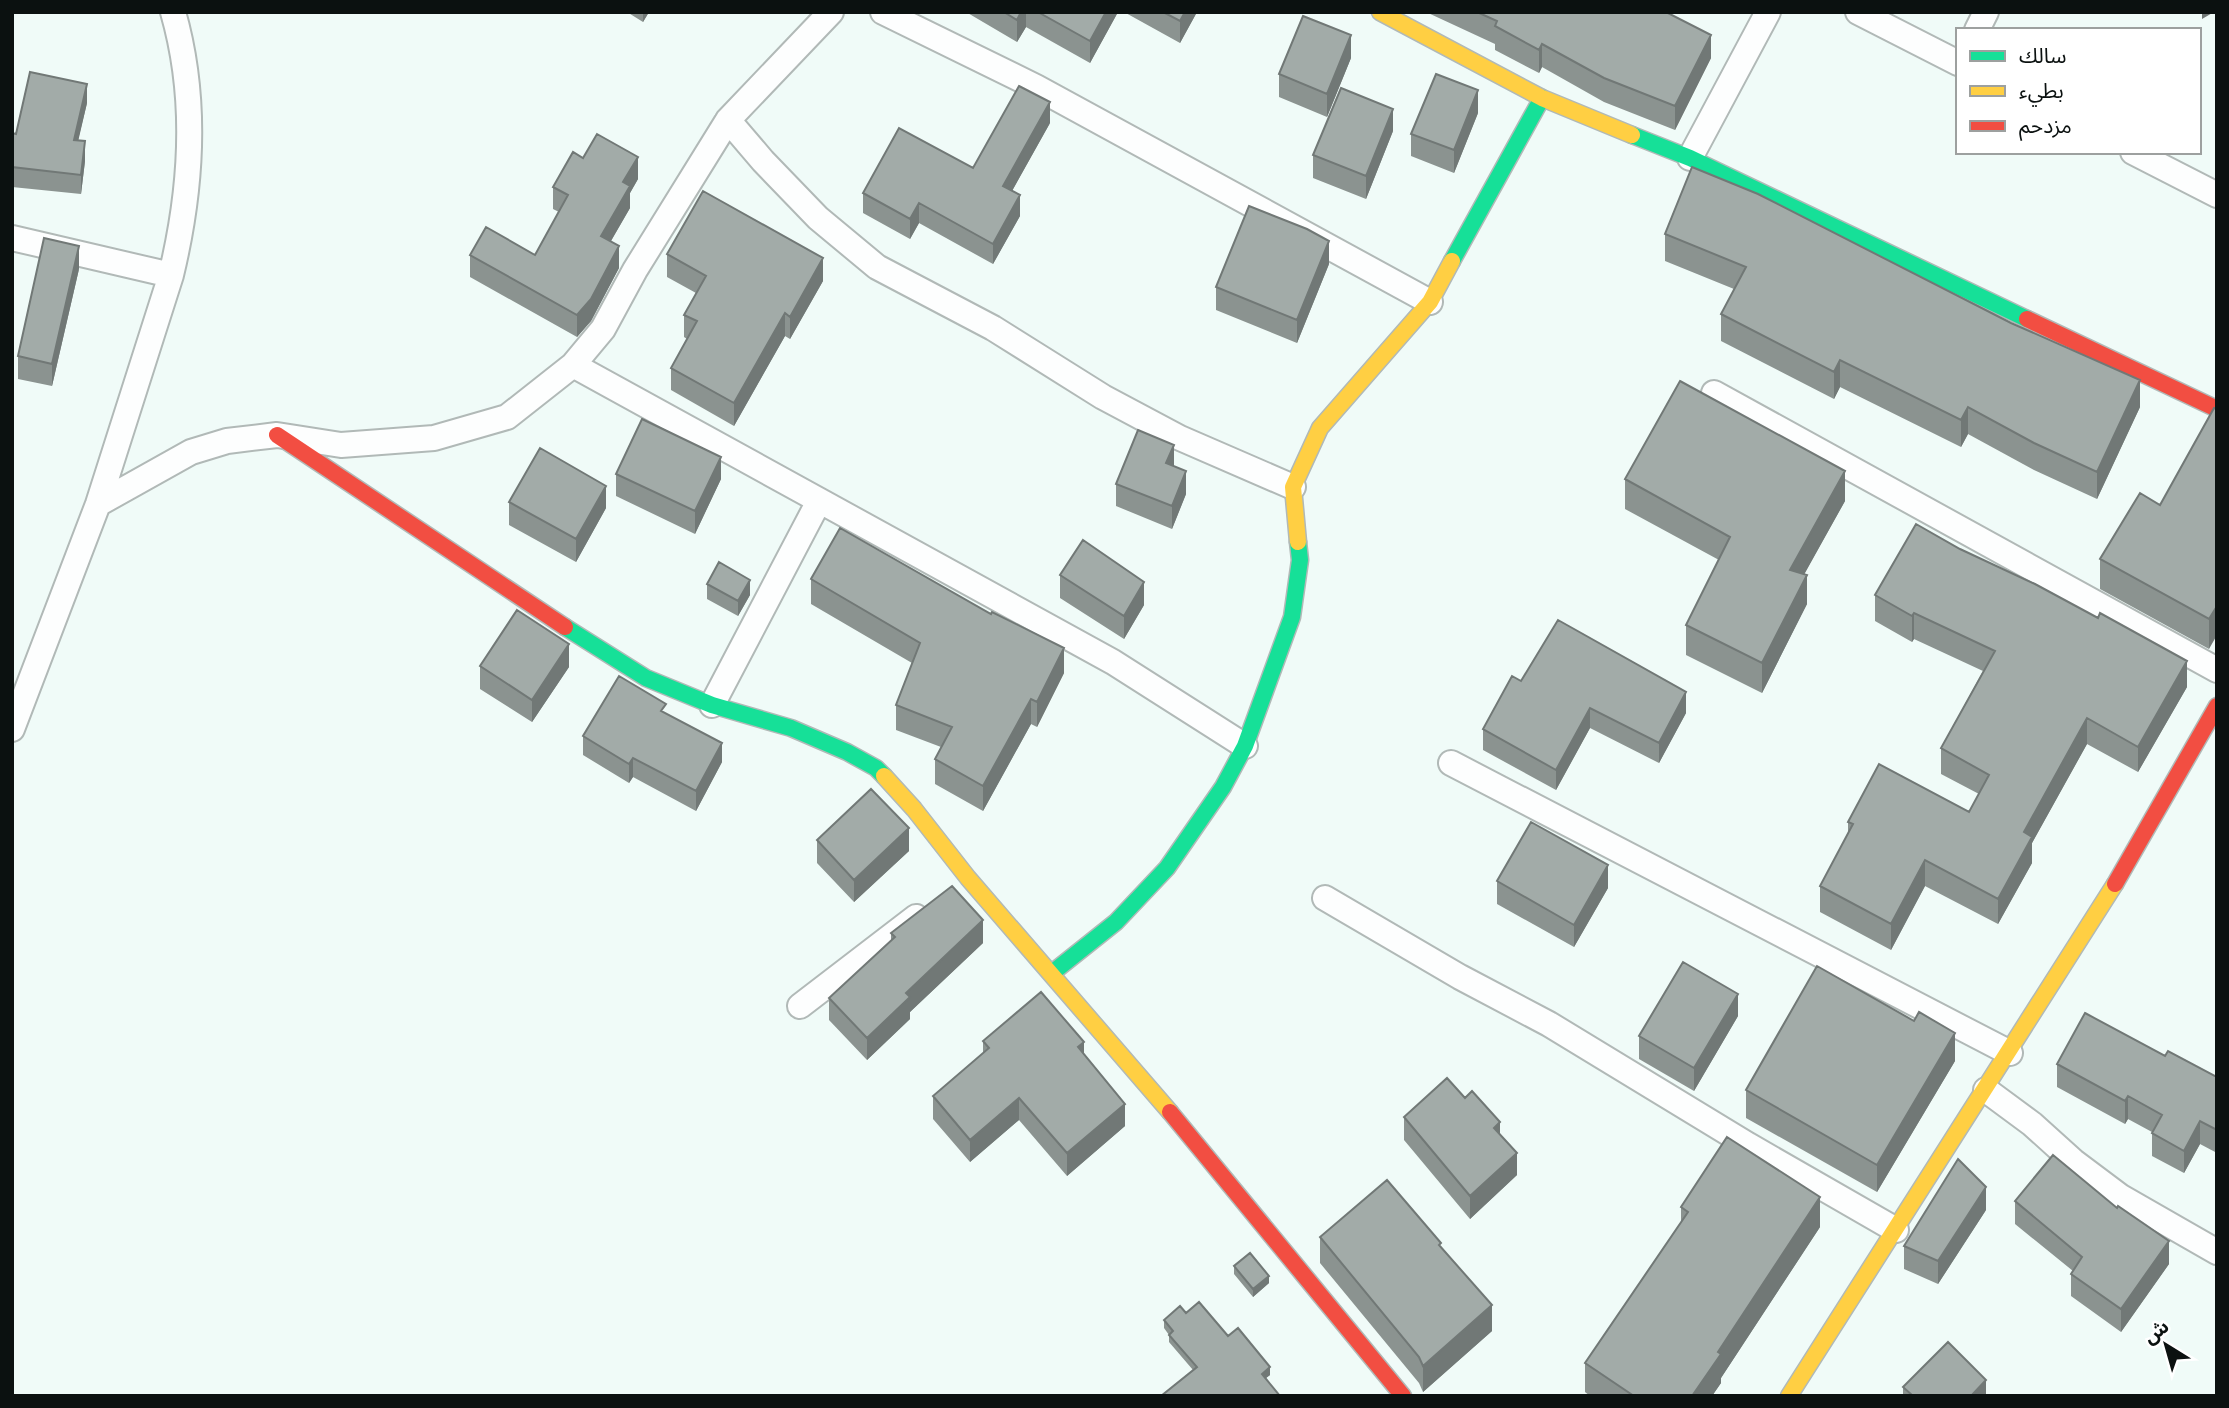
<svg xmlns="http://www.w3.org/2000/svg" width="2229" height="1408" viewBox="0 0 2229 1408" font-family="Overpass,'Noto Sans Arabic',sans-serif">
  <rect width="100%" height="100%" fill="#f0fbf8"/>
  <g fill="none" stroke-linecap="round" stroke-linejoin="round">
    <!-- street casing -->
    <g stroke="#b1b9b7" stroke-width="28">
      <path id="street" d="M883,12L1036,87L1430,302
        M1858,12L1958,63
        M1977,30L1986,12
        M728,120L763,161L818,218L877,267L993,328L1103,397L1180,438L1293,487
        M2133,152L2217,195
        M1690,158L1768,12
        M12,238L171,275
        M573,365L1113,662L1245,746
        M1714,393L2217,670
        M98,504L191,452L227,441L277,435L341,445L434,438L507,417L573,365L603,329L635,270L728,120L831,12
        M712,705L819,501
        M12,729L98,504L171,275C192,188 198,99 173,12
        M1451,763L2010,1053
        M1325,898L1460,977L1549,1024L1748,1145L1896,1230
        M800,1006L916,917
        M1986,1090L2032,1124L2073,1161L2121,1197L2217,1252"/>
    </g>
    <!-- fast casing -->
    <g stroke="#b1b9b7" stroke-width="19">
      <path id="fast" d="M1632,135L1690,158L2027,319
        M1452,261L1542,98
        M565,627L646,678L712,705L791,728L847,752L876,768L884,776
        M1052,973L1116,922L1167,868L1223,787L1245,746L1292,617L1300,560L1298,542"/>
    </g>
    <!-- slow casing -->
    <g stroke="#b1b9b7" stroke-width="19">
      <path id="slow" d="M1380,12L1542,98L1632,135
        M1298,542L1293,487L1320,428L1430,302L1452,261
        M884,776L914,809L968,878L1170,1112
        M1789,1396L2115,884"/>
    </g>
    <!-- jam casing -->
    <g stroke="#b1b9b7" stroke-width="19">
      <path id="jam" d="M2027,319L2217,409
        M277,435L565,627
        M2115,884L2217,706
        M1170,1112L1403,1396"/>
    </g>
    <!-- street -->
    <use href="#street" stroke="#fdfefe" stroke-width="24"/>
    <!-- fast -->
    <use href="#fast" stroke="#16e098" stroke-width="16"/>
    <!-- slow -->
    <use href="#slow" stroke="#ffcf43" stroke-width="16"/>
    <!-- jam -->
    <use href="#jam" stroke="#f24e42" stroke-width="16"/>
  </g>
  <!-- wall -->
  <path fill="#8b9390" d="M627,12H649L643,22Z
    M966,12H1118L1090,63L1026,27L1017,42Z
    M1124,12H1197L1180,43Z
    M1426,12H1666L1711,58L1675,130L1604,102L1542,67L1539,73L1495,50V44Z
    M1351,58L1327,117L1279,97V74Z
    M87,103L78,140L85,161L81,194L12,187V133L16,134Z
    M1478,113L1454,173L1411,156V134Z
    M1050,123L1012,191L1020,216L993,264L919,223L910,239L863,213V193L973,168Z
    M1393,131L1366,199L1313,178V155Z
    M583,158L638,179L630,193V208L611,241L619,268L591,321L577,337L470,277V255H535L559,212L553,209V187Z
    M1665,234L2140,407L2097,499L2034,470L1968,434L1961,447L1840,387L1834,399L1721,341V314L1734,289L1665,261Z
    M667,254L823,281L790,339L785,336L734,426L671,390V368L687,339L684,337V315L696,293L667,277Z
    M1329,264L1297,343L1216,310V287Z
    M79,269L52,386L18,379V356Z
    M2214,408L2209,649L2100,589V559L2160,505Z
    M1174,466L1186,494L1172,529L1116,506V484Z
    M616,474L721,479L695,534L616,496Z
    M1625,479L1845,501L1804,574L1807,604L1762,693L1686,655V625L1719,560L1625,509Z
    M509,502L606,508L576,562L509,525Z
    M1060,575L1144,605L1124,639L1060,598Z
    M811,579L1064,673L1037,727L1031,724L983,811L935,784V759L941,747L896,730V705L912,663L811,604Z
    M707,584L750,595L738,616L707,599Z
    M1875,595L2187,687L2138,772L2087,744L2032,843V863L1998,924L1925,886L1891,950L1820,912V886L1848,834V822L1969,812L1979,794L1941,774V748L1983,671L1914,639L1912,642L1875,621Z
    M480,666L569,667L532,722L480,689Z
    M1521,681L1686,713L1659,763L1590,728L1556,790L1483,750V729Z
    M666,713L722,762L696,811L633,777L629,783L583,755V736Z
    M817,840L909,851L854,902L817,863Z
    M1497,881L1608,888L1574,947L1497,904Z
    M891,933L983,943L910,1012V1019L867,1060L829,1020V998L891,940Z
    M1738,1016L1694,1091L1639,1059V1036Z
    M983,1041L1084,1054L1125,1126L1067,1176L1019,1120L970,1162L933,1119V1096L983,1053Z
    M2165,1056L2217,1077V1153L2200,1144L2184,1173L2152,1156V1132L2128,1119L2125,1124L2057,1087V1064Z
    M1955,1061L1877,1192L1746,1118V1090Z
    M1404,1117L1500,1135L1517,1175L1470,1219L1404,1140Z
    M2015,1201L2169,1264L2121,1332L2071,1296V1274L2073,1271L2015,1224Z
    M1681,1207L1820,1227L1721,1378V1383L1712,1396H1590L1585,1392V1363L1681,1222Z
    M1986,1210L1938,1284L1904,1269V1246Z
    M1320,1237L1492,1331L1423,1392L1419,1383L1320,1263Z
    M1234,1266L1269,1283L1253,1297L1234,1274Z
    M1186,1313L1228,1336L1270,1375L1266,1378L1193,1370L1169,1342V1335L1164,1328V1320Z
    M1903,1387L1986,1396H1903Z"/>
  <!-- shaded-wall -->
  <path fill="#717876" d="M643,12H649L643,22Z
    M1021,12H1026V27L1017,42V20Z
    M1106,12H1118L1090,63V41Z
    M1185,12H1197L1180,43V21Z
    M2202,12H2214L2202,19Z
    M1351,35V58L1327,117V94Z
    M1711,35V58L1675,130V106Z
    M1542,44V67L1539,73V50Z
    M87,84V103L74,159V140Z
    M1478,90V113L1454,173V150Z
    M1050,102V123L1003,207V186Z
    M1393,109V131L1366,199V176Z
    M85,141V161L81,194V175Z
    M638,157V179L630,193V208L601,258V236L623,182Z
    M1020,195V216L993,264V244Z
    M919,203V223L910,239V219Z
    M1329,241V264L1297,343V320Z
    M79,246V269L52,386V364Z
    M619,246V268L591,321L577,337V315Z
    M823,258V281L790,339V317Z
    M785,313V336L734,426V403Z
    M1840,360V387L1834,399V372Z
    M2140,380V407L2097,499V472Z
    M1968,407V434L1961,447V420Z
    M1174,445V468L1166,463Z
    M721,457V479L695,534V511Z
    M1186,471V494L1172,529V506Z
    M1845,471V501L1790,600V570Z
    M606,486V508L576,562V539Z
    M1807,575V604L1762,693V663Z
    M750,580V595L738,616V601Z
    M1144,582V605L1124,639V616Z
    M2217,606V635L2209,649V619Z
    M1914,613V639L1912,642V616Z
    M569,644V667L532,722V700Z
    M1064,648V673L1037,727V702Z
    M2187,661V687L2138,772V747Z
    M1686,692V713L1659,763V743Z
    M1031,699V724L983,811V786Z
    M1590,708V728L1556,790V770Z
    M2087,718V744L2032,843V863L1998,924V899L2024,832Z
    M722,743V762L696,811V791Z
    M633,758V777L629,783V764Z
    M909,828V851L854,902V880Z
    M1925,860V886L1891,950V924Z
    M1608,865V888L1574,947V925Z
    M983,920V943L910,1012V1019L867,1060V1038L906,993Z
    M1738,994V1016L1694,1091V1068Z
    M1955,1033V1061L1877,1192V1165Z
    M1084,1042V1064L1078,1047Z
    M2128,1096V1119L2125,1124V1101Z
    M1019,1098V1120L970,1162V1140Z
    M1125,1104V1126L1067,1176V1153Z
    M2200,1121V1144L2184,1173V1151Z
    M1500,1122V1145L1494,1128Z
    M1517,1153V1175L1470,1219V1196Z
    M1986,1187V1210L1938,1284V1261Z
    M1820,1197V1227L1721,1378V1383L1712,1396H1692L1718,1352Z
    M2169,1241V1264L2121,1332V1309Z
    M1269,1276V1283L1253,1297V1289Z
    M1492,1305V1331L1423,1392V1366Z
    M1270,1367V1375L1262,1381V1374Z
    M1986,1380V1396H1971Z"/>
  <!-- building -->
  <path fill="#a2aba8" stroke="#717876" stroke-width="2" d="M1004,12H1021L1017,20Z
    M1038,12H1106L1090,41Z
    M1163,12H1185L1180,21Z
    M1477,12H1666L1711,35L1675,106L1604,78L1542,44L1539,50L1495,26L1497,21Z
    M1303,16L1351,35L1327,94L1279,74Z
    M30,72L87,84L74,140L85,141L81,175L12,167V133L16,134Z
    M1436,74L1478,90L1454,150L1411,134Z
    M1019,86L1050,102L1003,186L1020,195L993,244L919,203L910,219L863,193L899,128L973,168Z
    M1341,88L1393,109L1366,176L1313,155Z
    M597,134L638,157L623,182L630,186L601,236L619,246L591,299L577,315L470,255L486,227L535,255L568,195L553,187L573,152L583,158Z
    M1692,167L1758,194L2011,323L2140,380L2097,472L2034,443L1968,407L1961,420L1840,360L1834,372L1721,314L1746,267L1665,234Z
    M703,191L823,258L790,317L785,313L734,403L671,368L697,321L684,315L706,276L667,254Z
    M1249,206L1307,229L1329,241L1297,320L1216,287Z
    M44,238L79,246L52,364L18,356Z
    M1680,381L1845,471L1790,570L1807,575L1762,663L1686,625L1730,537L1625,479Z
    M2214,408L2217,409V606L2209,619L2100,559L2140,493L2160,505Z
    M642,419L721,457L695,511L616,474Z
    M1138,430L1174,445L1166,463L1186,471L1172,506L1116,484Z
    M540,448L606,486L576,539L509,502Z
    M1916,524L1960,549L2035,584L2098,618L2100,613L2187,661L2138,747L2087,718L2024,832L2032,837L1998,899L1925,860L1891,924L1820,886L1853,824L1848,822L1879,764L1969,812L1989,775L1941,748L1995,651L1914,613L1912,616L1875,595Z
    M840,528L991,614L992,612L1064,648L1037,702L1031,699L983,786L935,759L952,727L896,705L920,643L811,579Z
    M1083,540L1144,582L1124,616L1060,575Z
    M719,562L750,580L738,601L707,584Z
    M517,610L569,644L532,700L480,666Z
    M1558,620L1686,692L1659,743L1590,708L1556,770L1483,729L1512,676L1521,681Z
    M619,676L666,704L661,711L722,743L696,791L633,758L629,764L583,736Z
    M871,789L909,828L854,880L817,840Z
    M1531,822L1608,865L1574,925L1497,881Z
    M952,886L983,920L906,993L910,997L867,1038L829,998L895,937L891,933Z
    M1683,962L1738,994L1694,1068L1639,1036Z
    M1817,966L1914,1021L1919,1012L1955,1033L1877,1165L1746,1090Z
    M1041,992L1084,1042L1078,1047L1125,1104L1067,1153L1019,1098L970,1140L933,1096L989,1048L983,1041Z
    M2085,1013L2165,1056L2168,1051L2217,1077V1130L2200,1121L2184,1151L2152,1133L2162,1115L2128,1096L2125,1101L2057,1064Z
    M1447,1078L1465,1098L1472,1091L1500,1122L1494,1128L1517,1153L1470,1196L1404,1117Z
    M1727,1137L1820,1197L1718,1352L1721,1354L1692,1396H1634L1585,1363L1688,1212L1681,1207Z
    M2053,1155L2117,1208L2118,1206L2169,1241L2121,1309L2071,1274L2082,1257L2015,1201Z
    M1958,1159L1986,1187L1938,1261L1904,1246Z
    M1387,1180L1441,1243L1439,1245L1492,1305L1423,1366L1419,1357L1320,1237Z
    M1250,1253L1269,1276L1253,1289L1234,1266Z
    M1199,1302L1228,1336L1238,1328L1270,1367L1262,1374L1280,1396H1161L1197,1367L1169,1335L1173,1331L1164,1320L1180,1306L1186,1313Z
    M1948,1342L1986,1380L1971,1396H1913L1903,1387Z"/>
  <!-- border -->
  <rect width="2229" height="1408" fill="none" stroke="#0b1110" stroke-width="28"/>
  <!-- legend -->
  <rect x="1956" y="28" width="245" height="126" fill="#ffffff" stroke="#9da09f" stroke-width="2"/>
  <rect x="1970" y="51" width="35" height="10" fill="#16e098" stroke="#9da09f" stroke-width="2"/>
  <text x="2019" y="63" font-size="21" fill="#0b1110">سالك</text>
  <rect x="1970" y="86" width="35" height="10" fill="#ffcf43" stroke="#9da09f" stroke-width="2"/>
  <text x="2019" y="98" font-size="21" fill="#0b1110">بطيء</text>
  <rect x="1970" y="121" width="35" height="10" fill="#f24e42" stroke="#9da09f" stroke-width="2"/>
  <text x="2019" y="133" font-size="21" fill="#0b1110">مزدحم</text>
  <!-- north arrow -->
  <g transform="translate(2166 1345) rotate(323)" stroke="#ffffff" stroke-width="5" paint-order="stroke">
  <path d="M0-5L12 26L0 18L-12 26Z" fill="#0b1110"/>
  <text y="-10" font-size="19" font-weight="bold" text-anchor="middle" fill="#0b1110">ش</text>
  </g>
</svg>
